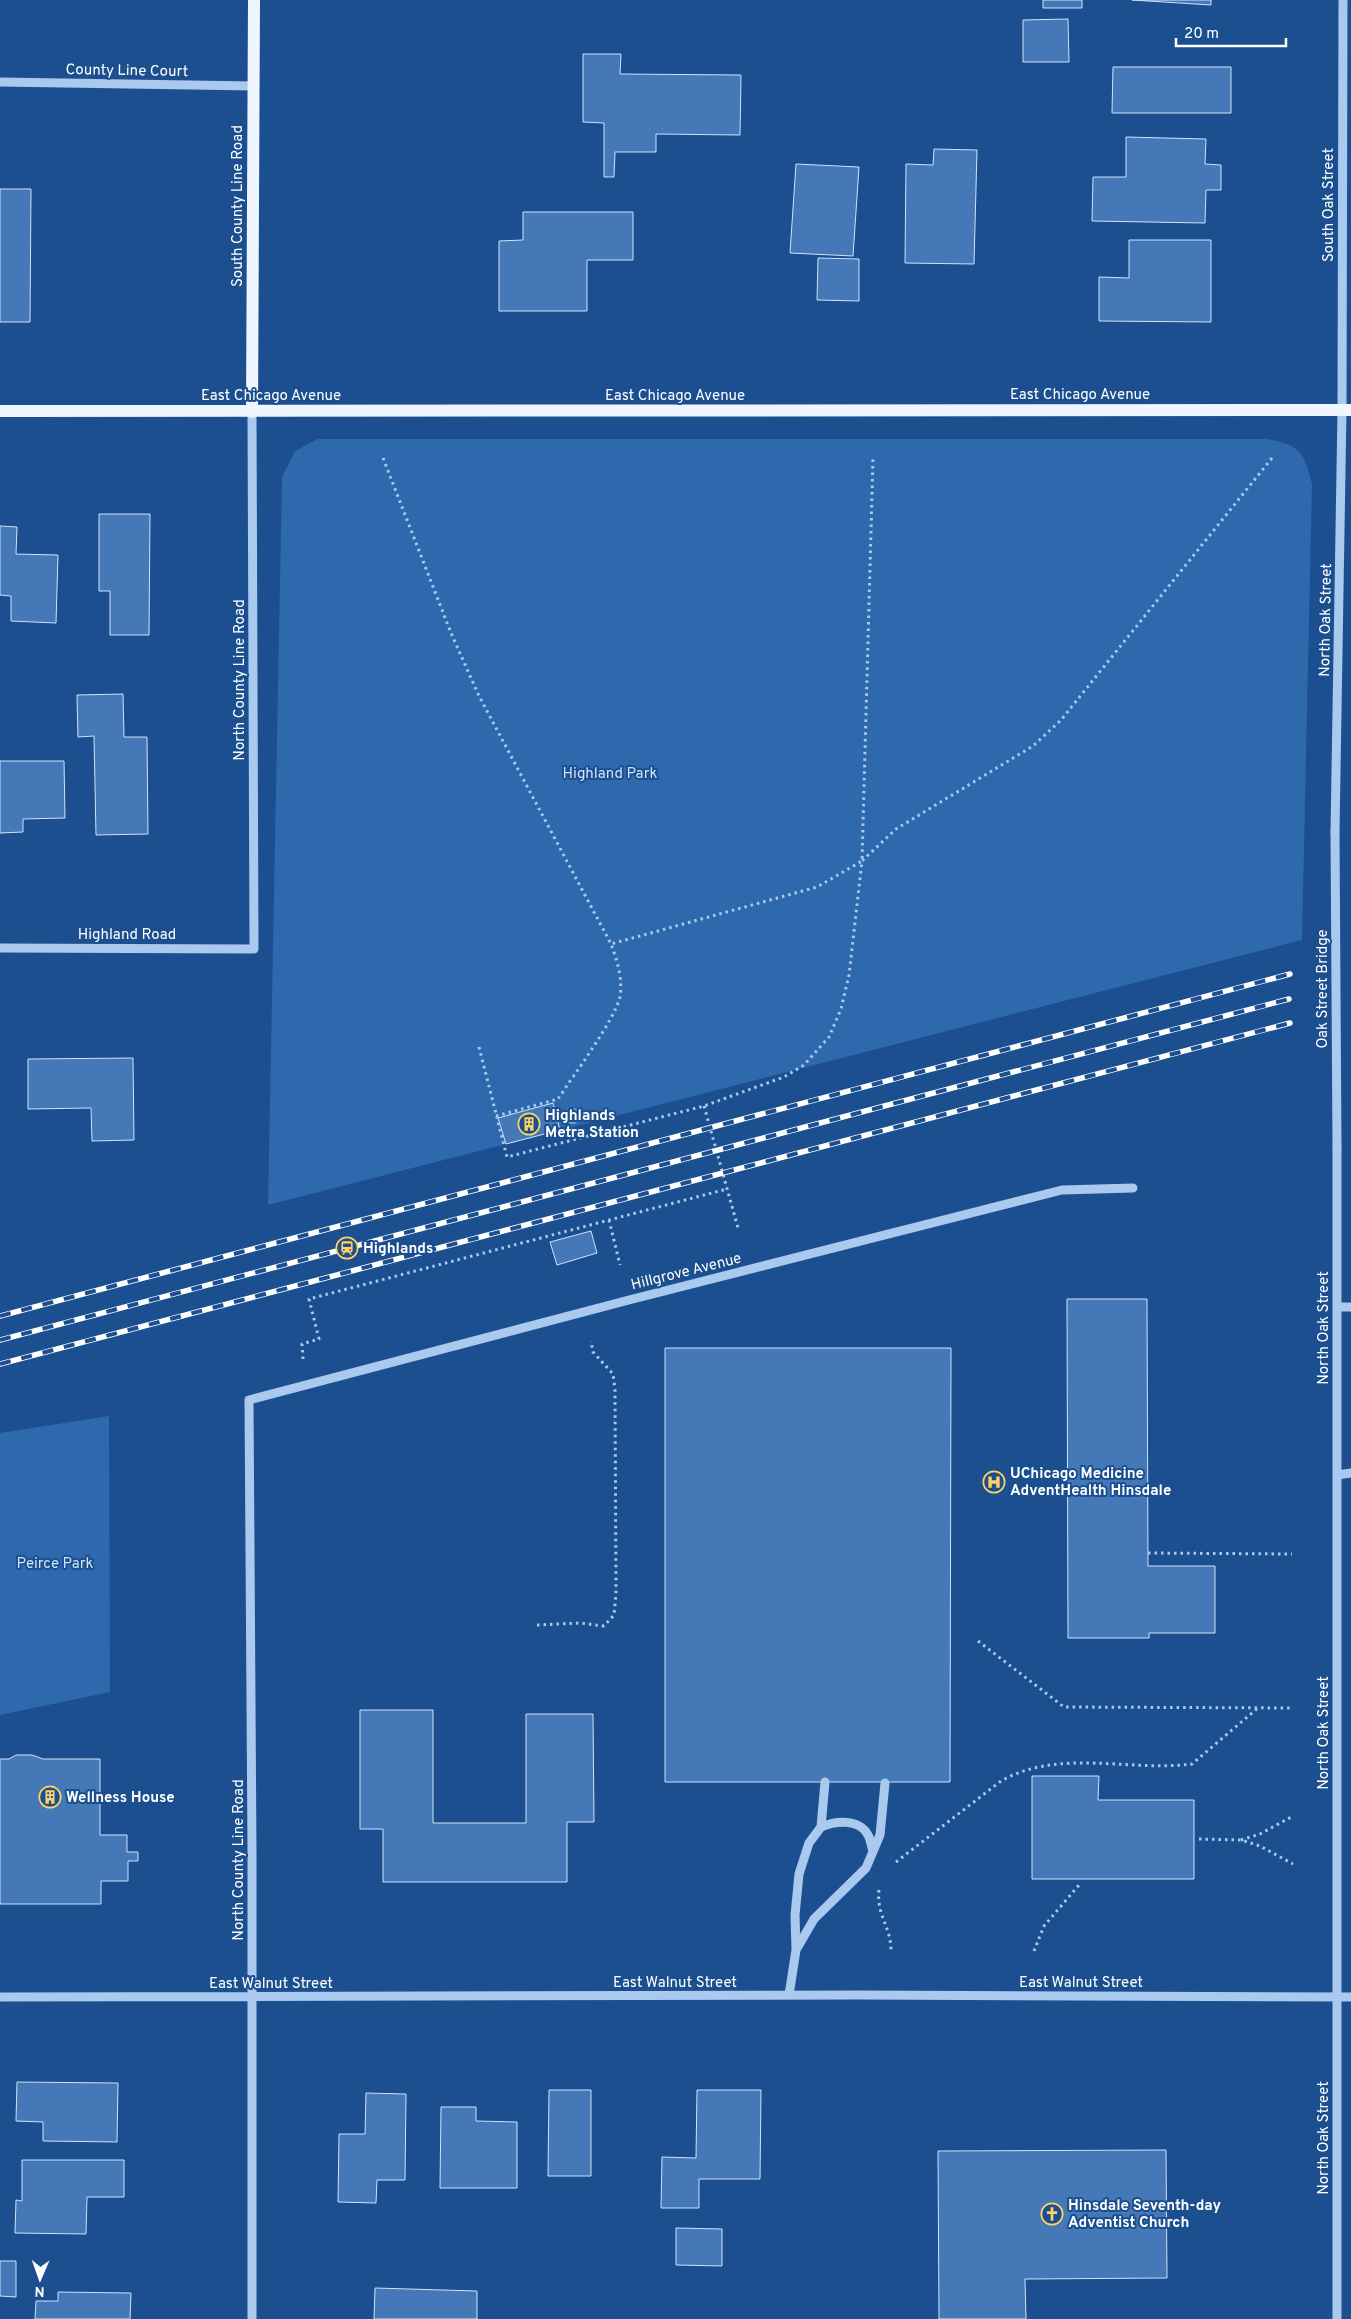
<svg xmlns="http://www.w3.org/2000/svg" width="1351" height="2319" viewBox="0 0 1351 2319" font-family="Overpass,sans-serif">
  <rect width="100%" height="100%" fill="#1b4f8f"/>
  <!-- green -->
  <path fill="#2e69ad" d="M318,439H1267C1300,445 1304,452 1312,484L1302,940L268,1205L282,477L295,451Z
    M109,1416L110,1692L0,1715V1433Z"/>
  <!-- building -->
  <path fill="#4478b7" stroke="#cfe3fa" d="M1043,0H1082V8H1043Z
    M1132,0H1211V5Z
    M1068,19L1069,62H1023V20Z
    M583,54H621L620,74L741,75L740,135L656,134V152H615L614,177H604V123L583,122Z
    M1113,67H1231V113H1112Z
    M1126,137L1206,139L1205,164L1221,165V190H1206L1205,223L1092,221L1093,177H1126Z
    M934,149L977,150L974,264L905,263L906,164L933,165Z
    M796,164L859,167L853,256L790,253Z
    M0,189H31L30,322H0Z
    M523,212H633V260H587V311H499V241L523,240Z
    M1129,240H1211V322L1099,321V277L1129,278Z
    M818,258L859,259V301L817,300Z
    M99,514H150L149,635H110V591H99Z
    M0,526L17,527L16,554L58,555L56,623L11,621V596L0,595Z
    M123,694L124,737H147L148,834L96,835L94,736L78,737L77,695Z
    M0,761H64L65,818L23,819V832L0,833Z
    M133,1058L134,1140L92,1141L91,1108L28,1109V1059Z
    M553,1103L560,1130L506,1144L498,1118Z
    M591,1231L597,1253L557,1265L550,1242Z
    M1067,1299H1147L1148,1566H1215V1633H1149V1638H1068Z
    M665,1348H951L950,1782H665Z
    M360,1710H433V1823H526V1714H593L594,1822H567V1882H383V1829H360Z
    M16,1755H32L43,1759H100V1835H127V1852H138V1861H128V1881H101V1904H0V1759H9Z
    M1032,1776H1099L1098,1800H1194V1879H1032Z
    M17,2082L118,2083L117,2142L43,2141V2122L16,2121Z
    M549,2090H591V2176H548Z
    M697,2090H761L760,2179H699V2208H661L662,2157L696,2158Z
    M366,2093L406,2094L405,2180H377L376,2203L338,2202L339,2134H365Z
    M441,2107H476V2121L517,2122V2188H440Z
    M1166,2150L1167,2278L1025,2279L1026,2319H939L938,2151Z
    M22,2160H124V2197H87L86,2234L15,2233L16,2200L22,2201Z
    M676,2228L722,2229V2266L676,2265Z
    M0,2261H16V2297L0,2296Z
    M375,2288L477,2291V2319H374Z
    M58,2292L131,2293L130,2319H35L36,2301H58Z"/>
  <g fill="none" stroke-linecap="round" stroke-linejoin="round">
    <!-- path -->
    <path stroke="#a9c9ee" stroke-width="3" stroke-dasharray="2.5 4" stroke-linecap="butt" d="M383,458L451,633L479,696L611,944L817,887L862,861L873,458
      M479,1047L507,1157L704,1106L784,1077L804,1065L829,1037L841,1009L849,975L862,861L896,829L1033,746L1061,720L1272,458
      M704,1106L738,1228
      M496,1116L558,1099C573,1076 614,1021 620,997C623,979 617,960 611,944
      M609,1220L620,1265
      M303,1359L302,1344L319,1339L309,1299L727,1189
      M1148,1553L1292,1554
      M537,1625L580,1623L604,1626L614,1615L616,1593L615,1390L613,1374L593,1352L591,1341
      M978,1641L1064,1707L1293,1708
      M1199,1839L1241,1840L1260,1846L1293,1864
      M1241,1840L1260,1834L1293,1816
      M896,1862L1001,1781C1059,1748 1129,1772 1192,1764L1259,1707
      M879,1890C876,1915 891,1926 891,1951
      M1034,1951L1044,1926L1079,1885"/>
    <!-- minor -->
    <path stroke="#a9c9ee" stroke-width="9" d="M0,82L254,86
      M1335,832L1342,410L1343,0
      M0,948L254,949L252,412
      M1337,1307H1351
      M1337,1475L1351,1473
      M821,1827C835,1821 859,1818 868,1835C871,1840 871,1846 873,1851
      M796,1950L814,1919L866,1868L880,1835L885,1783
      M789,1995L796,1950L795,1915L799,1874L809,1843L821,1827L825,1782
      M0,1997L858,1995L1351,1997
      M252,2319V1853L249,1400L629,1300L1062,1190L1133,1188
      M1337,2319V1147"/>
    <!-- major -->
    <path stroke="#f0f6ff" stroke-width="12" d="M0,411L1351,410
      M252,412L254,0"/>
    <!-- rail casing -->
    <g stroke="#fff" stroke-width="5.5">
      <path id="rail" d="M0,1316L1290,974
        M0,1340L1289,999
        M0,1364L1290,1023"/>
    </g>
    <!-- rail -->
    <use href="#rail" stroke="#1b4f8f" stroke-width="4" stroke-dasharray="11" stroke-linecap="butt"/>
    <!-- minor-bridge -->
    <path stroke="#a9c9ee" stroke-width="9" d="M1335,832L1337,1147"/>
  </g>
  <!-- trees -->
  <circle fill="#7ea0ca" cx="572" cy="1116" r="8"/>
  <!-- icons -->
  <defs>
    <g id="building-ring" transform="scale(1.125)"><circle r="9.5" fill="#1b4f8f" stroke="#ffd166" stroke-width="1.5"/><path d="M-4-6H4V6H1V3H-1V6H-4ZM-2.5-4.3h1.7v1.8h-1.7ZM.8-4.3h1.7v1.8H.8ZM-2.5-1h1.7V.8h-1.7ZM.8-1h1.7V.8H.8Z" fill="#ffd166"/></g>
    <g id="station-ring" transform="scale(1.125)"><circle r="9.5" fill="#1b4f8f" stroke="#ffd166" stroke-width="1.5"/><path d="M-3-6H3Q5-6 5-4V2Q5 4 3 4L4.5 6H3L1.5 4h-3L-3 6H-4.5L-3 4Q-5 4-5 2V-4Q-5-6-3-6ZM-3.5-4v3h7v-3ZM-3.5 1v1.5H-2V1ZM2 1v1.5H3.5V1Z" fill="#ffd166"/></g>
    <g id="hospital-ring" transform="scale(1.125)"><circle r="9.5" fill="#1b4f8f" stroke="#ffd166" stroke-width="1.5"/><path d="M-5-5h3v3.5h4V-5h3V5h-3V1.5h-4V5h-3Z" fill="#ffd166"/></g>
    <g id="church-ring" transform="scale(1.125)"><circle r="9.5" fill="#1b4f8f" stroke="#ffd166" stroke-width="1.5"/><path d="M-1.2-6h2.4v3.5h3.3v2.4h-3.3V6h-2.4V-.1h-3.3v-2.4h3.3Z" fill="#ffd166"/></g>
  </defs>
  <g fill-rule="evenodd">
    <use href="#building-ring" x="529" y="1124"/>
    <use href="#station-ring" x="347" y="1248"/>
    <use href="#hospital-ring" x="994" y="1482"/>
    <use href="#building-ring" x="50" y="1797"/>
    <use href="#church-ring" x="1052" y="2214"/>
  </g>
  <g text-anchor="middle" stroke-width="4" stroke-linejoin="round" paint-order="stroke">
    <!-- street labels -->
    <g font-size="15" fill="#fff" stroke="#1b4f8f">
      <text transform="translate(127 70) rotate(1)" y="5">County Line Court</text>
      <text transform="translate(1328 205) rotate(-90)" y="5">South Oak Street</text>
      <text transform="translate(237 206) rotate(-90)" y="5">South County Line Road</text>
      <text x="1080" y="399">East Chicago Avenue</text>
      <text x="271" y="400">East Chicago Avenue</text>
      <text x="675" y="400">East Chicago Avenue</text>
      <text transform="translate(1325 620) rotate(-89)" y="5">North Oak Street</text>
      <text transform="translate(239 680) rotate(-90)" y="5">North County Line Road</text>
      <text x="127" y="939">Highland Road</text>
      <text transform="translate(1322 989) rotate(-90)" y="5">Oak Street Bridge</text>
      <text transform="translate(686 1271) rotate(-14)" y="5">Hillgrove Avenue</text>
      <text transform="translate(1323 1328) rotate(-90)" y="5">North Oak Street</text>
      <text transform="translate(1323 1733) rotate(-90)" y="5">North Oak Street</text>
      <text transform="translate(238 1860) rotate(-90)" y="5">North County Line Road</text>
      <text x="675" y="1987">East Walnut Street</text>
      <text x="1081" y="1987">East Walnut Street</text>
      <text x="271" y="1988">East Walnut Street</text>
      <text transform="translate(1323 2138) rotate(-90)" y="5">North Oak Street</text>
    </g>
    <!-- park labels -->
    <g font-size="15" fill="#cfe3fa" stroke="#1b4f8f">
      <text x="610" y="778">Highland Park</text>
      <text x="55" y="1568">Peirce Park</text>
    </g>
    <!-- poi labels -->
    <g font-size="15" font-weight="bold" fill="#fff" stroke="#1b4f8f" text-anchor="start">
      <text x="545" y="1120">Highlands<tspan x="545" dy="17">Metra Station</tspan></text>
      <text x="363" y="1253">Highlands</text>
      <text x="1010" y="1478">UChicago Medicine<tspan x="1010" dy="17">AdventHealth Hinsdale</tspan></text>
      <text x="66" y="1802">Wellness House</text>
      <text x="1068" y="2210">Hinsdale Seventh-day<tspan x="1068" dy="17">Adventist Church</tspan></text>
    </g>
  </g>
  <!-- north arrow -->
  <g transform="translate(40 2279) rotate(182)" stroke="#1b4f8f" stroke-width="4" paint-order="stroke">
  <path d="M0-4L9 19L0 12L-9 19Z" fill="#ffffff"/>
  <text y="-8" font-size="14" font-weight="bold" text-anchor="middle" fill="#ffffff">N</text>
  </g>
  <!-- scale -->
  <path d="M1176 38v8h110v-8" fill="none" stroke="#ffffff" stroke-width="2.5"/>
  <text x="1184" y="38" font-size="15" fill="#ffffff" stroke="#1b4f8f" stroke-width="4" paint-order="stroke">20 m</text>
</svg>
